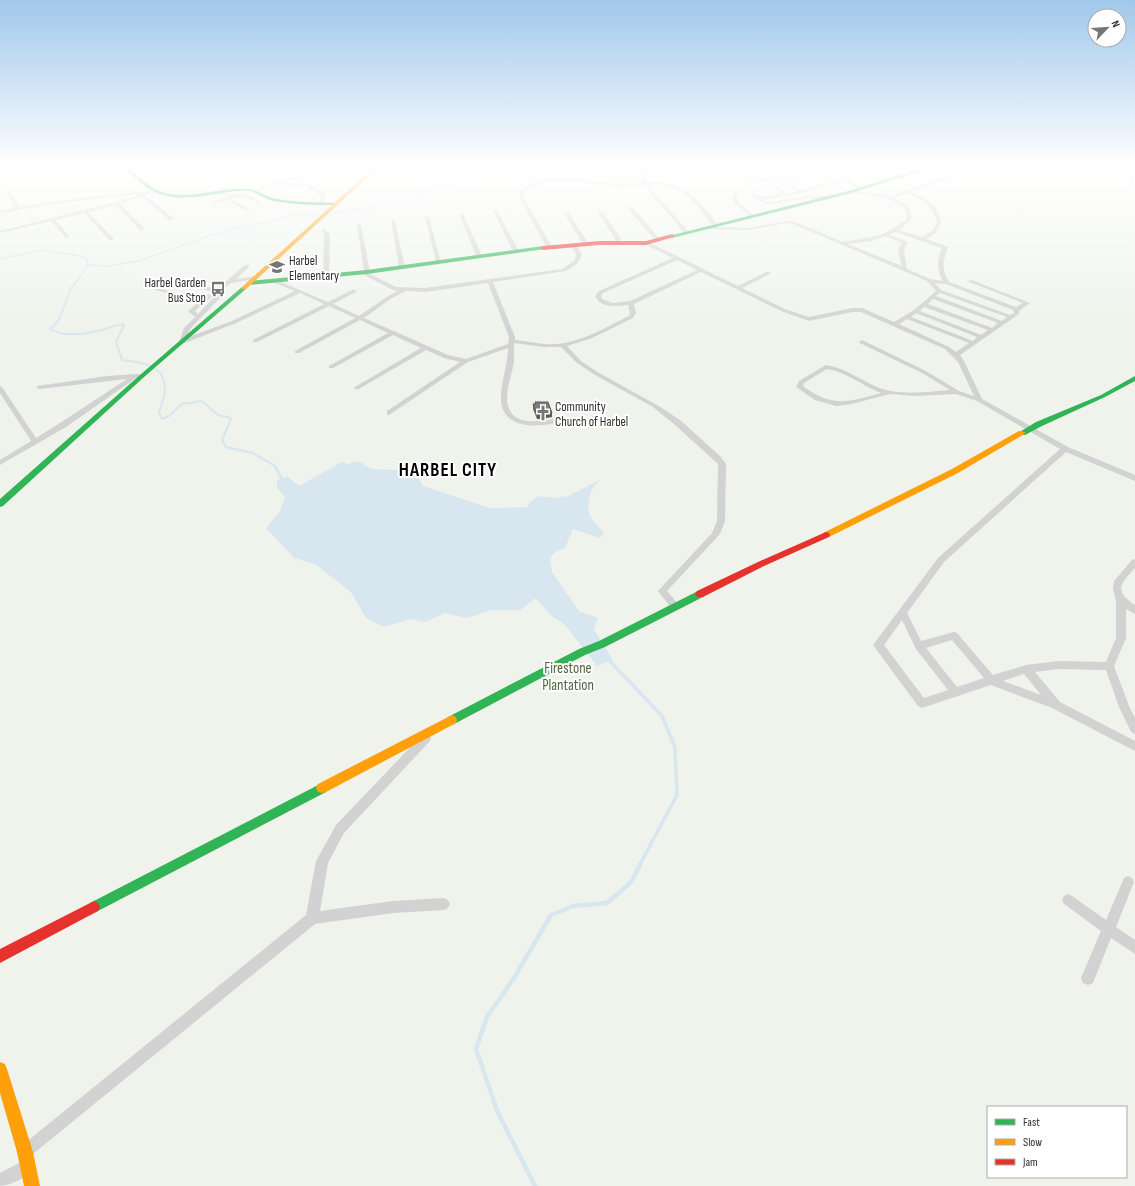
<svg xmlns="http://www.w3.org/2000/svg" width="1135" height="1186" viewBox="0 0 1135 1186" font-family="'Sofia Sans Condensed',sans-serif">
  <rect width="100%" height="100%" fill="#fff"/>
  <!-- green -->
  <path fill="#eff3eb" fill-rule="evenodd" d="M0,167H1135V1186H0ZM988,1107H1126V1177H988Z"/>
  <!-- water -->
  <path fill="#d8e6ef" d="M358,461L372,469L397,470L416,474L423,486L490,508L528,507L530,502L538,496L553,498L568,496L600,480C591,487 587,500 589,512C590,519 599,527 604,533L600,538L573,529L565,548L554,553L550,559L552,572L579,611L598,618L594,630L613,660L597,666L565,625L550,615L536,598L520,610H492L467,618L445,613L425,622L410,619L384,627L366,618L351,592L315,564L294,558L266,528L280,511L285,497L277,488V480L287,476L299,486L342,462L348,464Z"/>
  <g fill="none" stroke-linecap="round" stroke-linejoin="round">
    <!-- stream-far4 -->
    <path stroke="#d8e6ef" stroke-width="1.5" d="M0,259L41,250L86,257L88,265L77,281
      M88,265L108,266L139,261L214,234L252,224L270,222L297,214L327,215L350,209L360,208L366,210L387,203L422,199L426,197L418,192L451,186L463,179L496,171L499,167"/>
    <!-- stream-far3 -->
    <path stroke="#d8e6ef" stroke-width="2" d="M78,280L71,288L59,320L50,329C64,338 86,334 102,330C109,328 116,325 123,324L124,325L116,342L122,360C140,362 165,365 165,388C165,396 161,405 159,413L162,419L169,416L182,404L202,401L218,415L231,418L227,429"/>
    <!-- stream-far2 -->
    <path stroke="#d8e6ef" stroke-width="2.5" d="M227,428L222,440L226,447L253,453L275,466L283,481"/>
    <!-- stream-far1 -->
    <path stroke="#d8e6ef" stroke-width="3.5" d="M607,658L662,716L675,747L677,795L639,866"/>
    <!-- stream -->
    <path stroke="#d8e6ef" stroke-width="4.5" d="M535,1186L498,1113L476,1049L487,1017L514,978L551,915L573,906L607,903L631,882L640,865"/>
    <!-- street -->
    <path fill="#d2d2d2" fill-rule="evenodd" d="M328,167H336L285,182L310,185L324,193L325,198L323,203L319,202L321,198L320,195L307,187L280,183L253,191L251,190Z
      M638,167H642L647,182C676,182 689,189 708,212C711,217 717,222 718,227L749,228L786,221L796,222L843,242L881,235L892,229L907,219L905,209C890,195 869,195 850,193L848,191L872,193L890,196L975,167H982L911,192C928,199 936,203 941,222L936,233L926,239L948,247C943,260 941,270 949,282L1016,307L1023,303L967,281L972,280L1030,303L1019,311V314L960,355L964,361L982,399L1068,447L1135,475V481L1066,452L944,562L907,613L921,641L954,632L957,633L993,675L1026,665L1058,661L1106,662L1116,638V601L1113,589L1114,581L1132,560L1135,559V568C1121,583 1113,591 1135,605V614L1126,609V638L1114,666L1129,706L1135,718V734L1131,732L1119,707L1106,670L1058,669L1035,672L1060,702L1135,741V751L1052,708L991,685L922,708L918,706L873,645L938,558L1060,449L977,401L956,394L915,396L890,394L851,404L836,406L815,400L796,387L799,381L826,365C845,368 859,379 877,387C899,396 926,392 950,390L922,373L860,343L859,342L862,340L926,371L959,391L974,396L958,362L945,349L861,312H852L809,321L781,311L701,272L634,304L636,313L633,318L592,338L567,346L581,361L599,373L657,405L680,420L720,456L726,464L725,521L720,534L667,591L680,606L678,609H672L658,591L712,533L717,521L718,464L674,424L653,407L595,375L577,363L561,347H544L514,343C514,350 514,356 514,362C512,374 507,386 507,399C508,425 534,423 553,419H556V423C534,428 500,428 501,397C501,381 508,365 508,348L468,362L389,415H387V411L460,362L444,358L426,350L357,390L354,388L355,387L421,348L393,335L333,368H329V366L388,333L360,320L299,353H295V351L355,318L329,306L257,342H253V340L324,304L300,293L236,323L182,344L179,342L184,328L195,317L188,311L202,299L178,296L148,288L149,283L161,277L217,289L245,265H249V267L236,279L255,276L258,278L257,279L231,283L220,292V298L190,329L186,338L232,321L295,291L272,282L271,281L274,279L328,302L352,290H356V292L333,304L359,316L388,296L398,291L393,290L358,272L361,270L364,271L357,225L359,224L361,225L370,272L368,273L396,287L425,288L562,269L575,260L576,254L573,249L567,246V244L577,247L582,254C579,264 574,267 565,271L493,282L515,337V340C528,341 542,345 555,344C581,343 606,327 629,316L630,313L628,305C617,306 601,309 595,296L599,291L673,258L644,244L643,243L646,241L738,286L766,272H770V274L742,288L785,309L809,317L852,308H862L894,322L914,310L936,291L927,281L793,224L786,223L749,230L701,229V228L703,227H714C693,201 685,184 648,185L688,231V233H684L644,185C632,186 620,187 609,186C581,184 548,172 524,192V198L552,247L549,249L546,247L520,198V192C543,168 580,181 608,183C620,184 631,183 642,183ZM907,193C924,201 931,203 937,222L932,231L922,237L899,230L911,220C913,208 904,202 894,198ZM895,232L942,248C937,260 936,269 943,281L930,279L907,269L904,250L908,242L890,235ZM885,236L902,243L898,250L902,266L848,244L871,241ZM677,260L697,270L630,301L613,303L602,299L601,296L603,293ZM162,281L167,282L214,292C199,302 170,291 154,287V285ZM488,283L509,337L508,344L466,359L448,355L364,318L392,298L406,291L425,292ZM935,283L946,284L1013,310L1014,313L1010,315L941,290ZM940,293L1007,317L1002,321L936,296ZM215,296L198,314L195,311L210,298ZM933,299L998,323L992,328L928,304ZM924,307L988,330L981,335L920,311ZM916,313L977,337L973,341L911,317ZM907,319L969,343L956,352L949,347L899,324ZM827,369C847,372 862,386 881,393C848,402 832,408 803,386L804,383ZM902,620L916,649L948,690L924,698L884,645ZM952,640L984,678L957,687L926,648ZM1024,674L1041,695L1003,681Z
      M856,167H861L859,169L889,171L904,176L902,177L889,173L856,171L769,180L751,183L736,196L738,201L754,216V217L752,218L734,203L732,196L750,181L842,171L855,169Z
      M1038,167H1043L1041,168Z
      M1133,172H1135L1133,180L1135,187L1129,180Z
      M843,177L863,189L859,190L847,182L815,188L817,190L805,192L803,194L800,193L790,195L791,196L789,197L786,196L764,200L768,202L808,196H827L829,198H808L767,205L752,195L756,194L760,197L782,193L773,187L775,185L787,193L797,191L785,184L787,182L801,190L812,188L809,187L811,186L844,180L841,178Z
      M155,190L157,192L145,195L173,218V220H169L143,197H141L120,204L144,228V230H140L115,205L88,212L113,238V240H109L84,213L55,220L69,236L66,238L51,221L0,233V231L128,199L140,194L58,203L0,213V211L16,208L5,191H9L20,207L58,201Z
      M211,192L249,195L261,202L257,203C248,197 242,196 231,199L247,208V210H245L227,200L214,204L212,202L231,196L209,194Z
      M628,207H632L660,239V241H656L628,209Z
      M495,210L497,211L519,251L518,252L513,251L493,211Z
      M566,212H568L589,244L588,245L583,244L564,213Z
      M598,212H602L621,238L619,244L614,243L615,238L598,213Z
      M459,213L463,214L482,256L481,257L476,256Z
      M425,216L429,217L441,263L436,262Z
      M391,220L395,221L405,267L402,269L399,267Z
      M324,229L330,234L329,276L326,278L323,276L324,234L322,230Z
      M135,374H142L145,376L142,378H136L66,427L0,465V460L31,441L0,393V386L2,387L36,438L60,423L127,379L39,389L37,388V386L107,376Z
      M426,733L430,735L431,738L430,741L344,833L328,863L320,911L393,901L444,898L448,900L450,904L448,908L444,910L393,913L315,924L28,1158L33,1161L36,1166C32,1175 10,1186 0,1186V1173L25,1160L20,1157L17,1152L20,1147L306,915L316,861L336,825L422,735Z
      M1128,876L1132,878L1134,882L1116,927L1135,940V954L1111,938L1093,983L1088,985L1083,983L1081,978L1101,931L1064,904L1062,900L1064,896L1068,894L1072,896L1106,920L1124,878Z"/>
    <!-- fast -->
    <path fill="#30b455" fill-rule="evenodd" d="M124,167H129C136,174 143,182 152,187C181,205 216,186 247,189C257,189 264,196 273,198C294,203 316,202 337,203L339,204L337,205C316,205 294,205 273,201C264,199 257,192 248,191C236,190 223,193 211,195C171,201 152,198 124,167Z
      M926,167H933L852,193L672,238L669,236L848,191Z
      M543,246L545,247V249L367,274L249,285L246,283L249,281L367,270Z
      M242,287L247,288L144,377L3,506L0,507V499L140,375Z
      M1135,376V381L1105,397L1042,426L1025,435H1022L1018,433L1036,422L1101,395Z
      M700,590L703,591L705,594L703,597L605,647L585,655L456,723L452,725L448,723L447,720L448,717L579,649L599,641Z
      M322,783L326,784L328,788L326,792L98,911L94,913L90,911L88,907L90,903Z"/>
    <!-- slow -->
    <path fill="#ff9f0a" fill-rule="evenodd" d="M374,167H379L246,289H242V287Z
      M1019,431H1022L1026,433L958,473L829,537H823L822,535L823,533L952,469Z
      M452,715L456,717L457,720L456,723L326,792L322,793L318,792L316,788L318,784Z
      M0,1062L5,1064L7,1069L33,1152L40,1186H24L17,1152L0,1093Z"/>
    <!-- jam -->
    <path fill="#e5322d" fill-rule="evenodd" d="M672,234L674,235V237L646,245H599L543,250L540,248L543,246L599,241H646Z
      M826,532L829,533L830,535L829,537L764,566L703,597H697L695,594L697,591L758,562Z
      M94,901L98,903L100,907L98,911L0,963V949Z"/>
  </g>
  <!-- wall -->
  <path fill="#6c6c6c" d="M535,402L552,413V417L537,419L533,409V404H535Z"/>
  <!-- shaded-wall -->
  <path fill="#585858" d="M552,413V417L537,419V415Z"/>
  <!-- building -->
  <path fill="#7e7e7e" stroke="#585858" d="M535,402H548L552,413L537,415L533,404H536Z"/>
  <!-- sky -->
  <linearGradient id="sky" x2="0" y2="1"><stop stop-color="#a1c8eb"/><stop offset="0.5" stop-color="#fff"/><stop offset="1" stop-color="#fff" stop-opacity="0"/></linearGradient>
  <rect width="1135" height="333" fill="url(#sky)"/>
  <!-- icons -->
  <defs>
    <g id="school-bare" transform="scale(1.2)"><path d="M0-5L7-2L0 1L-7-2ZM-4 1L0 2.5L4 1V4Q0 6-4 4Z" fill="#767676" stroke="#fff" stroke-width="2.5" paint-order="stroke"/></g>
    <g id="bus-bare" transform="scale(1.2)"><path d="M-5-6H5V4H4V6H2V4H-2V6H-4V4H-5ZM-3.5-4V0h7V-4ZM-3.5 1.2v1.5H-2V1.2ZM2 1.2v1.5H3.5V1.2Z" fill="#767676" stroke="#fff" stroke-width="2.5" paint-order="stroke"/></g>
    <g id="church-bare" transform="scale(1.2)"><path d="M-1.2-6h2.4v3.5h3.3v2.4h-3.3V6h-2.4V-.1h-3.3v-2.4h3.3Z" fill="#767676" stroke="#fff" stroke-width="2.5" paint-order="stroke"/></g>
  </defs>
  <g fill-rule="evenodd">
    <use href="#school-bare" x="277" y="267"/>
    <use href="#bus-bare" x="218" y="289"/>
    <use href="#church-bare" x="543" y="413"/>
  </g>
  <g text-anchor="middle" stroke-width="4" stroke-linejoin="round" paint-order="stroke">
    <!-- far-poi labels -->
    <g font-size="13" fill="#2d2d2d" stroke="#fff" text-anchor="start">
      <text x="289" y="265">Harbel<tspan x="289" dy="15">Elementary</tspan></text>
      <text x="206" y="287" text-anchor="end">Harbel Garden<tspan x="206" dy="15">Bus Stop</tspan></text>
      <text x="555" y="411">Community<tspan x="555" dy="15">Church of Harbel</tspan></text>
    </g>
    <!-- park labels -->
    <g font-size="15" fill="#4f653d" stroke="#fff">
      <text x="568" y="673">Firestone<tspan x="568" dy="17">Plantation</tspan></text>
    </g>
    <!-- district labels -->
    <g font-size="19" font-weight="bold" letter-spacing="1" fill="#000" stroke="#fff">
      <text x="448" y="476">HARBEL CITY</text>
    </g>
  </g>
  <!-- legend -->
  <rect x="987" y="1106" width="140" height="72" fill="#ffffff" stroke="#ababab"/>
  <rect x="995" y="1119" width="20" height="6" fill="#30b455" stroke="#ababab"/>
  <text x="1023" y="1126" font-size="12" fill="#2d2d2d">Fast</text>
  <rect x="995" y="1139" width="20" height="6" fill="#ff9f0a" stroke="#ababab"/>
  <text x="1023" y="1146" font-size="12" fill="#2d2d2d">Slow</text>
  <rect x="995" y="1159" width="20" height="6" fill="#e5322d" stroke="#ababab"/>
  <text x="1023" y="1166" font-size="12" fill="#2d2d2d">Jam</text>
  <!-- north arrow -->
  <g transform="translate(1107 28) rotate(65)"><circle r="19" fill="#ffffff" stroke="#ababab"/>
  <path d="M0-3L7 15L0 10L-7 15Z" fill="#767676"/>
  <text y="-6" font-size="11" font-weight="bold" text-anchor="middle" fill="#2d2d2d">N</text>
  </g>
</svg>
